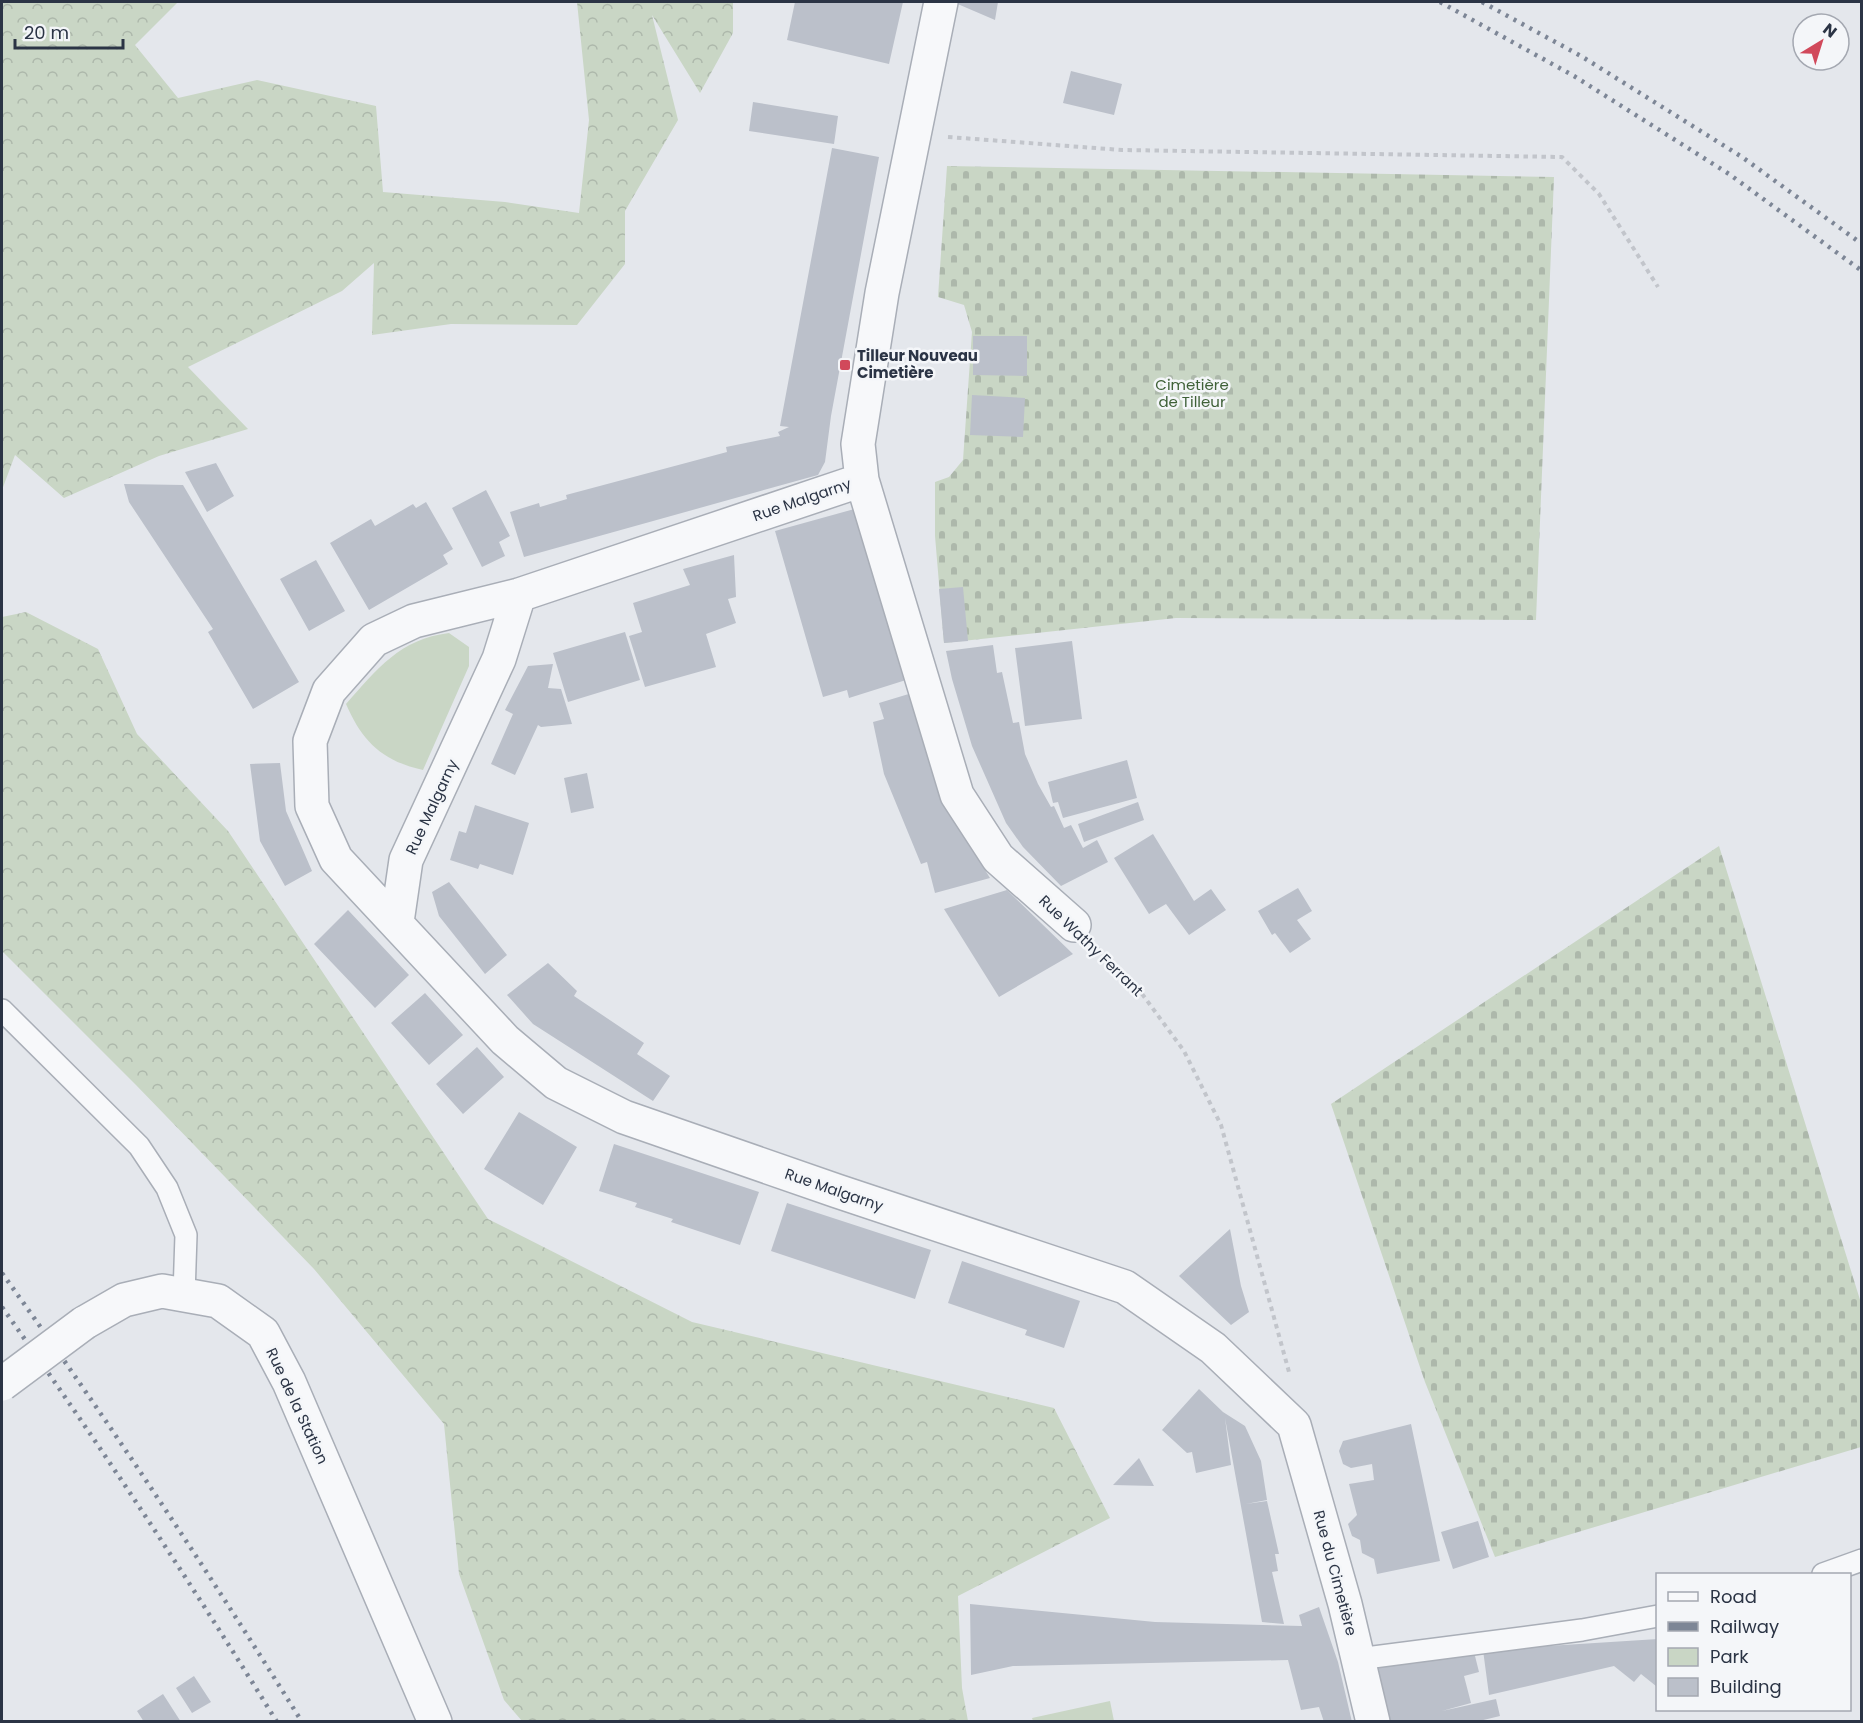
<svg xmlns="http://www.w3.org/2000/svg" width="1863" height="1723" viewBox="0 0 1863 1723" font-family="Poppins,sans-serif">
  <defs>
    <pattern id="forest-crowns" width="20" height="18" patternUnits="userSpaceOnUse" patternTransform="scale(1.5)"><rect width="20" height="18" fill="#c9d6c5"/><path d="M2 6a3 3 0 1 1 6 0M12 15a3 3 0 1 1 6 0" fill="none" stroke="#adb8ab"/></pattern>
    <pattern id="cemetery-stones" width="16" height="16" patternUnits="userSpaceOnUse" patternTransform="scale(1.5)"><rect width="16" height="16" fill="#c9d6c5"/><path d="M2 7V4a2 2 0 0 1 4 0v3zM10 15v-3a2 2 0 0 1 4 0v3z" fill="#adb8ab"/></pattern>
  </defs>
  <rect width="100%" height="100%" fill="#e4e7ec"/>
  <!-- green -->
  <path fill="#c9d6c5" d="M449,633L469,647V666L423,770C382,761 362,741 346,704C377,669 400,639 449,633Z
    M1110,1701L1114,1721H1033L1032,1718Z"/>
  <!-- forest -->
  <path fill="url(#forest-crowns)" d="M2,2H178L135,45L178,98L257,80L376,106L383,192L505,202L579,213L589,120L577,2H733V33L700,93L652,15L678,120L625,211V264L577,325L451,324L372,335L374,263L342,291L188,367L248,429L159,456L64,498L15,455L2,490Z
    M26,612L98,649L137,734L228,831L488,1219L692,1322L1054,1408L1110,1518L958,1596L962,1688L968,1721H522L504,1700L459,1574L444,1424L314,1269L136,1085L2,951V617Z"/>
  <!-- cemetery -->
  <path fill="url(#cemetery-stones)" d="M947,166L1554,177L1536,620L1176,618L944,643L935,536V482L949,477L963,460L972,332L964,305L938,297Z
    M1719,846L1861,1303V1447L1495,1557L1425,1382L1331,1104Z"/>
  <!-- building -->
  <path fill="#bbc0ca" d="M795,2H903L889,64L787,40Z
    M953,2H998L995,20Z
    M1071,71L1122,84L1114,115L1063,103Z
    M753,102L838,116L834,144L749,131Z
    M832,148L879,157L831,416L825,462L818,475L524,557L510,512L539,503L540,507L567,499L566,495L727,452L726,447L780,436L778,432L789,427L780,426Z
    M973,336H1027V376L973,375Z
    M972,395L1025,398L1023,437L970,435Z
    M216,463L234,496L207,512L185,472Z
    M124,484L183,485L299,682L253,709L208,632L213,629L129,502Z
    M486,490L510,536L499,542L505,556L482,567L452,508Z
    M426,502L453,549L443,555L448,564L369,610L330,543L371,519L375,526L413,504L416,508Z
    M858,508L906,680L849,698L847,690L823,697L775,531Z
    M734,555L736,597L728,599L736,623L706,634L716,667L645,687L629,636L642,632L633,603L690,585L683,569Z
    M316,560L345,611L309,631L280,579Z
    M963,587L968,641L944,643L939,589Z
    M625,632L640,680L568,702L553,653Z
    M1072,641L1082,719L1025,726L1015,648Z
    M993,645L997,673L1002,672L1013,723L1019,722L1025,754L1038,784L1051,807L1054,806L1064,828L1071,825L1083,848L1097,840L1108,862L1061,886L1023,847L1006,823L972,746L952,679L946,651Z
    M553,664L548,688L561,689L572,724L541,727L538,725L515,775L491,764L513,714L505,710L528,666Z
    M912,693L955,821L990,878L935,893L927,862L921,864L884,774L873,722L884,719L879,703Z
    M1127,760L1137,798L1063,818L1058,802L1053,803L1048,782Z
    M280,763L286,811L312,871L285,886L260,841L250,764Z
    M587,773L594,808L571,813L564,778Z
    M1138,802L1144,820L1084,842L1078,824Z
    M475,805L529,823L513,875L480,864L478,869L450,860L459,831L466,833Z
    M1153,834L1194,901L1211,889L1226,910L1189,935L1166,904L1149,914L1114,858Z
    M449,882L507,955L485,974L439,916L432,892Z
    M1298,888L1312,911L1297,920L1311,939L1290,953L1275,933L1272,935L1258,911Z
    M1007,890L1073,954L999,997L944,909Z
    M348,910L409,975L375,1008L314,944Z
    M548,963L577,991L574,996L644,1043L637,1054L670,1076L653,1101L533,1024L507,995Z
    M425,993L463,1035L429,1065L391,1023Z
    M477,1047L504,1077L463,1114L436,1084Z
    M519,1112L577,1147L543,1205L484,1169Z
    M614,1144L759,1192L740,1245L671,1222L673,1219L635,1207L637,1203L599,1191Z
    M787,1203L931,1250L915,1299L771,1251Z
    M1230,1229L1241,1286L1249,1312L1231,1325L1179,1276Z
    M962,1261L1080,1301L1064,1348L1025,1335L1027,1330L948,1303Z
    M1199,1389L1223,1412L1245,1426L1261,1461L1267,1500L1246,1504L1267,1501L1279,1554H1275L1278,1571L1272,1572L1284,1624L1262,1622L1225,1418L1231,1465L1196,1473L1192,1452L1187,1453L1162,1430Z
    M1411,1424L1440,1561L1377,1574L1374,1559L1362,1553L1360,1540L1352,1536L1348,1524L1357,1515L1349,1484L1374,1480L1372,1464L1351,1468L1343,1464L1339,1451L1343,1441Z
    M1139,1458L1154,1486L1113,1485Z
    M1478,1521L1489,1557L1453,1569L1441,1532Z
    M970,1604L1155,1622L1302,1626L1299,1615L1319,1607L1338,1662L1352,1722H1324L1319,1707L1301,1710L1288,1660L1013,1666L971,1675Z
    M1658,1639L1656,1686L1641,1674L1634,1682L1614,1666L1489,1695L1483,1650Z
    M1474,1652L1479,1672L1464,1676L1471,1703L1442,1711L1496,1699L1500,1716L1475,1722H1389L1376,1665L1419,1663L1420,1656Z
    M194,1676L211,1702L192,1713L176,1688Z
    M163,1694L181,1722H144L137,1711Z"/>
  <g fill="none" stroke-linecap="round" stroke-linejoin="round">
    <!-- service casing -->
    <g stroke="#a9aeb7" stroke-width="24">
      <path id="service" d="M2,1010L139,1146L167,1188L186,1235L184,1295
        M1823,1574L1862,1560
        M1358,1659L1582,1630L1658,1616"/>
    </g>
    <!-- minor casing -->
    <g stroke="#a9aeb7" stroke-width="36">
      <path id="minor" d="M941,2L882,293L858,444L862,480L957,795L998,858L1074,925
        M862,480L519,595L414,621L374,640L329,691L310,741L312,806L336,859L505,1040L556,1083L624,1117L837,1191L1125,1287L1213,1348L1294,1425L1345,1604L1373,1722
        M397,922L406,860L499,659L519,595"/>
    </g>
    <!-- tertiary casing -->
    <g stroke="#a9aeb7" stroke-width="36">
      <path id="tertiary" d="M84,1323L124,1300L162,1291L218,1301L263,1333L289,1382L435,1722"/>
    </g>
    <!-- path -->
    <path stroke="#c2c5cb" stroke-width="4" stroke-dasharray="4.5 4.5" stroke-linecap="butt" d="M948,137L1122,150L1562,157L1599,194L1658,287
      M1098,949L1137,987L1184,1051L1221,1125L1289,1372"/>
    <!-- service -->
    <use href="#service" stroke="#f7f8fa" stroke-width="21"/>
    <!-- minor -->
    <use href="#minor" stroke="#f7f8fa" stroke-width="33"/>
    <!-- tertiary -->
    <use href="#tertiary" stroke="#f7f8fa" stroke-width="33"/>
    <!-- rail -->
    <path stroke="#7d8696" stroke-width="4.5" stroke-dasharray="3 6" stroke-linecap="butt" d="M1440,2L1574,76L1729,174L1862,271
      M1482,2L1581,56L1742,157L1862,244
      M2,1273C107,1419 206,1568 302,1722
      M2,1307C98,1442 189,1580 277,1722"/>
    <!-- tertiary-bridge casing -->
    <g stroke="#a9aeb7" stroke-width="36" stroke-linecap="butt">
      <path id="tertiary-bridge" d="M2,1384L84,1323"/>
    </g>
    <!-- tertiary-bridge -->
    <use href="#tertiary-bridge" stroke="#f7f8fa" stroke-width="33"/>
  </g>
  <!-- markers -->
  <rect fill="#d1495b" stroke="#f4f6f9" stroke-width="2" x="839" y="359" width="12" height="12" rx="3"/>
  <g text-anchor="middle" stroke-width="5" stroke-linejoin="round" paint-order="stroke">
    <!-- poi labels -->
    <g font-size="15" font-weight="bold" fill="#2b3445" stroke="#f4f6f9" text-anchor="start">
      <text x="857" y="361">Tilleur Nouveau<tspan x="857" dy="17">Cimetière</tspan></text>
    </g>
    <!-- park labels -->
    <g font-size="15" fill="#3f6138" stroke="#f4f6f9">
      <text x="1192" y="390">Cimetière<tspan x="1192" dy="17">de Tilleur</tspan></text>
    </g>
    <!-- street labels -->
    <g font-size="15" fill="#2b3445" stroke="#f4f6f9">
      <text transform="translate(802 500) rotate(-19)" y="5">Rue Malgarny</text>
      <text transform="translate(432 807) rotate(-65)" y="5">Rue Malgarny</text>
      <text transform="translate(1091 946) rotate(44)" y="5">Rue Wathy Ferrant</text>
      <text transform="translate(834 1190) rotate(19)" y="5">Rue Malgarny</text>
      <text transform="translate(297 1406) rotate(65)" y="5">Rue de la Station</text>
      <text transform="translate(1335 1573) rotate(75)" y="5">Rue du Cimetière</text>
    </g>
  </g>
  <!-- border -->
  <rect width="1863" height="1723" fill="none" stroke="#2b3445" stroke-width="6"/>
  <!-- legend -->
  <rect x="1656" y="1573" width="195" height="138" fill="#f4f6f9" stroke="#a4a8b1" stroke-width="1.5"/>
  <rect x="1668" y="1592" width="30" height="9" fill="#f7f8fa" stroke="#a4a8b1" stroke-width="1.5"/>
  <text x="1710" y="1603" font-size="18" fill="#2b3445">Road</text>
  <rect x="1668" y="1622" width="30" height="9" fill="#7d8696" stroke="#a4a8b1" stroke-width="1.5"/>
  <text x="1710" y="1633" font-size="18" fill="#2b3445">Railway</text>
  <rect x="1668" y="1648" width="30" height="18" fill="#c9d6c5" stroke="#a4a8b1" stroke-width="1.5"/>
  <text x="1710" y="1663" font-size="18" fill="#2b3445">Park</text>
  <rect x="1668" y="1678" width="30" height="18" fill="#bbc0ca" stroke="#a4a8b1" stroke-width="1.5"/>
  <text x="1710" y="1693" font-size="18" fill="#2b3445">Building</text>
  <!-- north arrow -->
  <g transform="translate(1821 42) rotate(38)"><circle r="28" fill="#f4f6f9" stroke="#a4a8b1" stroke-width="1.5"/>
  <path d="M0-4.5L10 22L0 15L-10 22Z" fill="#d1495b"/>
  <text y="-9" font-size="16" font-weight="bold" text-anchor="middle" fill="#2b3445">N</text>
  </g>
  <!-- scale -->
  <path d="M15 39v9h108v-9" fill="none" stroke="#2b3445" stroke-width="3"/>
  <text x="24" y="39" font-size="18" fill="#2b3445" stroke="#f4f6f9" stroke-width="4.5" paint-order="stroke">20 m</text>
</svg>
